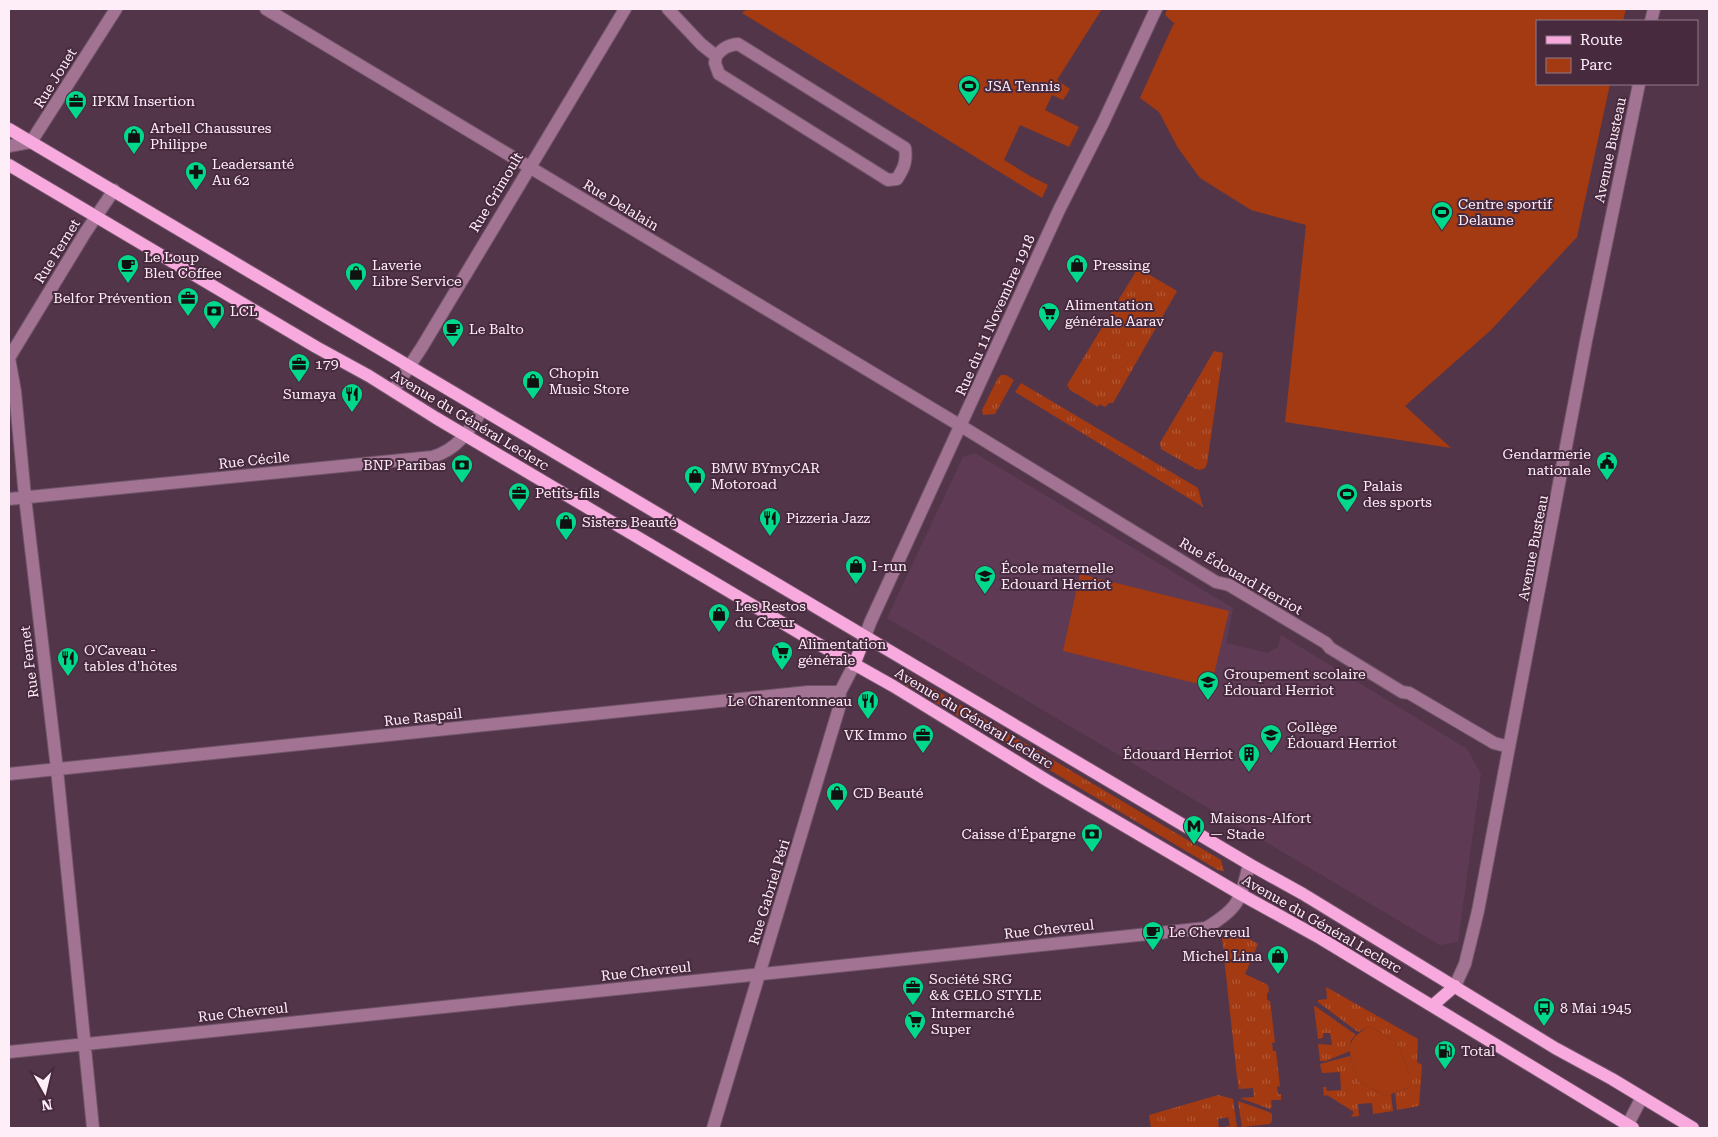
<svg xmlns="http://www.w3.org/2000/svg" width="1718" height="1137" viewBox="0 0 1718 1137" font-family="'Roboto Serif',serif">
  <defs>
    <pattern id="grass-tufts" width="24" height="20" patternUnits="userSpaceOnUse" patternTransform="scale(1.25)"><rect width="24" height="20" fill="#a33a11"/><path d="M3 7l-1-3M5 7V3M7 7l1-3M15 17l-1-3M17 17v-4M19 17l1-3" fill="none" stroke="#b15734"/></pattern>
  </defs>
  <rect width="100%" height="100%" fill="#53354a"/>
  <!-- built -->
  <path fill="#5f3a54" d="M975,453L1233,608L1226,643L1268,653L1278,647L1281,635L1467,749L1481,774L1458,942L1440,945L887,618L963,457Z"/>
  <!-- grass -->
  <path fill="url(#grass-tufts)" d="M1138,268L1177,291L1113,403H1109L1105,407L1099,404L1098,407L1070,390L1067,385Z
    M1214,351L1223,353L1207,464L1205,468L1200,470L1196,469L1161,449L1160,443Z
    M1001,375H1006L1014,380L995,414L983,415L982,410L998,378Z
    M1021,383L1198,488L1203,507L1015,392Z
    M912,676L1221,860L1224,871L1218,870L906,685Z
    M1243,935L1258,944L1245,974L1268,985L1269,992L1267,993V1000L1270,1001L1275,1042L1272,1043L1273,1051H1276L1280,1086L1277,1087L1278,1094H1281V1100H1271L1272,1107L1270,1109L1240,1098L1254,1097L1253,1088L1239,1089L1237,1077L1222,938Z
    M1326,987L1418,1039L1417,1062L1422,1065L1419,1106L1397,1110L1395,1093L1410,1087V1075L1397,1043L1370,1026L1358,1032L1318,1002V1000L1327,999Z
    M1315,1006L1356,1035L1351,1040L1350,1051L1326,1061H1320L1318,1044L1332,1045L1330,1033H1323V1038L1318,1039L1314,1007Z
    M1350,1056L1359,1082L1386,1096L1391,1094L1393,1111L1373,1114L1372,1103L1358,1104L1359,1116L1351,1117L1354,1112L1327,1095L1324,1096L1323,1087H1326L1327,1091L1341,1090L1340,1072L1322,1073L1320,1064Z
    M1218,1095L1233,1099L1237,1127L1227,1128L1226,1126H1230L1228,1117L1218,1119L1219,1128H1151L1149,1115Z
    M1238,1101L1269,1112L1272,1114V1121L1270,1124L1242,1127Z"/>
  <!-- park -->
  <path fill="#a33a11" d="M747,9H1102L1057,80L1070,89L1063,100L1052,95L1045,110L1079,127L1069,147L1020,125L1004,160L1030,176L1048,185L1042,198L742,13Z
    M1167,9H1626L1623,21H1537V84H1610L1577,237L1491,330L1405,406L1451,448L1285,422L1306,225L1251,210L1200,178L1178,148L1159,112L1140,98L1173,25L1175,24L1165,15Z
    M1080,574L1229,611L1211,687L1063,651Z
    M1370,1026L1397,1043L1410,1075V1087L1386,1096L1359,1082C1350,1055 1340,1042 1370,1026Z"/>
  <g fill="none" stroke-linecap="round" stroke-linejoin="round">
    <!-- minor casing -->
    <g stroke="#6e5366" stroke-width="14">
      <path id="minor" d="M266,9L961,426L1216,582L1229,585L1326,643L1330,648L1402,692L1409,693L1494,743L1509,747
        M668,9L701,44L716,56L715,63L719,74L888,180L897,179C904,168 907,161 905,148L738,44C728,45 723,48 716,56
        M1651,21L1654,9
        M9,146L31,142L116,9
        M393,391L422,347L625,9
        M9,499L432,457C457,450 469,431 482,410
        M865,637L870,623L1059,210L1103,123L1156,9
        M9,774L808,692H840
        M1455,986L1465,964L1478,911L1586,341L1639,84
        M9,1052L1206,928C1239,908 1240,901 1249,864
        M93,1128L57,769L25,497L15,391L9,358L85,233L114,190
        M713,1128L839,708L840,692L854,665
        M1626,1128L1642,1097"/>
    </g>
    <!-- major casing -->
    <g stroke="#6e5366" stroke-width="14">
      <path id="major" d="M9,129L1249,864L1303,894L1555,1048L1612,1079L1693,1128
        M9,165L316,347L369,376L436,418L813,641L893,686L1048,781L1242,895L1320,938L1633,1128
        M854,665L865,637
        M1432,1006L1455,986"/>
    </g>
    <!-- minor -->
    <use href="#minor" stroke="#a27393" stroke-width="12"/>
    <!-- major -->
    <use href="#major" stroke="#f8aadf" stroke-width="12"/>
  </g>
  <!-- icons -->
  <defs>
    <g id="stadium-pin" transform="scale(1.125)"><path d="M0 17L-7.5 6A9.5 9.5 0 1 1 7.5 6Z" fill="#00d98c" stroke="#482a3f"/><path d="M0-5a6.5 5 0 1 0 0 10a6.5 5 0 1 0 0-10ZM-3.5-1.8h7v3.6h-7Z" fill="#111"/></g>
    <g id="office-pin" transform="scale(1.125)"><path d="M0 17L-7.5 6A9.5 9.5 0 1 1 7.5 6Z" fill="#00d98c" stroke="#482a3f"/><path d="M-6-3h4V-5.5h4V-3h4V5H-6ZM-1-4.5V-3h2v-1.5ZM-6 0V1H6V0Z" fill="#111"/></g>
    <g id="shop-pin" transform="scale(1.125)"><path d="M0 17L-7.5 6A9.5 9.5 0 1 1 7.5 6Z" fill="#00d98c" stroke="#482a3f"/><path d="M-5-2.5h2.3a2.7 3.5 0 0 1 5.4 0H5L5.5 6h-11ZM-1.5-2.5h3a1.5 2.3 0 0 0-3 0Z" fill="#111"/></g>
    <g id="pharmacy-pin" transform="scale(1.125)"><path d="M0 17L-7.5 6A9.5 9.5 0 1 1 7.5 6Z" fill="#00d98c" stroke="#482a3f"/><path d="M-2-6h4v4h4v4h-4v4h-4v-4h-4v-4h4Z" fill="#111"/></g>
    <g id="cafe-pin" transform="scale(1.125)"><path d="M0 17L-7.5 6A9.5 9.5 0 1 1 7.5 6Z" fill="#00d98c" stroke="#482a3f"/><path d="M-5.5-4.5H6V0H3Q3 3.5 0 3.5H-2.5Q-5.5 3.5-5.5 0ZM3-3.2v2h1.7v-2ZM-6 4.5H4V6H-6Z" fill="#111"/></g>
    <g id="bank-pin" transform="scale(1.125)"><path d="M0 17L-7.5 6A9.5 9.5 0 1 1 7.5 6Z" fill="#00d98c" stroke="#482a3f"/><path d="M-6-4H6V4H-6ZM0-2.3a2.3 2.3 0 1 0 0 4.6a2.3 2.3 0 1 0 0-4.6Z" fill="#111"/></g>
    <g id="supermarket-pin" transform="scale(1.125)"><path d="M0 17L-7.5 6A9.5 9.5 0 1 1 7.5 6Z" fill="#00d98c" stroke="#482a3f"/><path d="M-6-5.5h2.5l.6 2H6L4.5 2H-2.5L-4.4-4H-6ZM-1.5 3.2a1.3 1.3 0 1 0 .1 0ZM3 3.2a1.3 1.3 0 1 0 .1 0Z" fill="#111"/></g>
    <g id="restaurant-pin" transform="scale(1.125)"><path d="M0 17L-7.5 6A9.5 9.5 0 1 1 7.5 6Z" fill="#00d98c" stroke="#482a3f"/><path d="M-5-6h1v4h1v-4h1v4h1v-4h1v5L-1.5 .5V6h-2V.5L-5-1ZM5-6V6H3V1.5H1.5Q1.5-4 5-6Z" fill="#111"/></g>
    <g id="civic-pin" transform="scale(1.125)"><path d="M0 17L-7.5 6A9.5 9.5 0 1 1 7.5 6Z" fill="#00d98c" stroke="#482a3f"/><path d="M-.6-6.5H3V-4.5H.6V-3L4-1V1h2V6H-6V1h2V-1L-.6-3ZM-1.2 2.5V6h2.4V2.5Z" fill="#111"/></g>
    <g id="school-pin" transform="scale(1.125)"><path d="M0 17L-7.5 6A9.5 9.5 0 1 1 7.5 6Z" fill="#00d98c" stroke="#482a3f"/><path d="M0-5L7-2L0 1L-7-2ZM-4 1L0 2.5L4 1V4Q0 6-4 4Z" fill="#111"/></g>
    <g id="building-pin" transform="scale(1.125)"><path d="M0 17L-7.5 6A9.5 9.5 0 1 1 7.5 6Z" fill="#00d98c" stroke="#482a3f"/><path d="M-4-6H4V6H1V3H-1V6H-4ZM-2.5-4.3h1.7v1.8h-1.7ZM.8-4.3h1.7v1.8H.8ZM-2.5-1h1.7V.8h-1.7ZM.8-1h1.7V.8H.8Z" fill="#111"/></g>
    <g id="metro-pin" transform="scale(1.125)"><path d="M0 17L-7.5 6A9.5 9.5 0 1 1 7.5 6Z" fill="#00d98c" stroke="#482a3f"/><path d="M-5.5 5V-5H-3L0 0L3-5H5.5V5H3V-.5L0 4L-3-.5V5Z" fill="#111"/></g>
    <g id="bus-pin" transform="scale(1.125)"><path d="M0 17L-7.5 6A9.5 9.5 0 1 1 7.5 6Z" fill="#00d98c" stroke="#482a3f"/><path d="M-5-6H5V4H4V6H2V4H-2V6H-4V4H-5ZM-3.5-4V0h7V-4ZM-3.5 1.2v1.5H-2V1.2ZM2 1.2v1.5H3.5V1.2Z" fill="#111"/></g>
    <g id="fuel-pin" transform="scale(1.125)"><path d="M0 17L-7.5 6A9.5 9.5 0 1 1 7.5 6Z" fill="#00d98c" stroke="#482a3f"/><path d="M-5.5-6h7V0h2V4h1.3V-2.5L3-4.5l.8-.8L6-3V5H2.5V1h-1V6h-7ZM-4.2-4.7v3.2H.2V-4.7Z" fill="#111"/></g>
  </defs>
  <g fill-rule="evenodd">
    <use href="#stadium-pin" x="969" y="86"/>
    <use href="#office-pin" x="76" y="101"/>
    <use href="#shop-pin" x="134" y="136"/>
    <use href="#pharmacy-pin" x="196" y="172"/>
    <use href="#stadium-pin" x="1442" y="212"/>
    <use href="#cafe-pin" x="128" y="265"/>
    <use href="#shop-pin" x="1077" y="265"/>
    <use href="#shop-pin" x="356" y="273"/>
    <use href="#office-pin" x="188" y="298"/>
    <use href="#bank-pin" x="214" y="311"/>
    <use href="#supermarket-pin" x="1049" y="313"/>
    <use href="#cafe-pin" x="453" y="329"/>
    <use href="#office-pin" x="299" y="364"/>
    <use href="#shop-pin" x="533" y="381"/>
    <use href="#restaurant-pin" x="352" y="394"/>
    <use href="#civic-pin" x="1607" y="462"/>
    <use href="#bank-pin" x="462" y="465"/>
    <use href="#shop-pin" x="695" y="476"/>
    <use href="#office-pin" x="519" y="493"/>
    <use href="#stadium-pin" x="1347" y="494"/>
    <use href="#restaurant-pin" x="770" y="518"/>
    <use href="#shop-pin" x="566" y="522"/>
    <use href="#shop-pin" x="856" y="566"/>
    <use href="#school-pin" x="985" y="576"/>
    <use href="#shop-pin" x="719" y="614"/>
    <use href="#supermarket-pin" x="782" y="652"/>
    <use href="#restaurant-pin" x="68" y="658"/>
    <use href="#school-pin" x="1208" y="682"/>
    <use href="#restaurant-pin" x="868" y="701"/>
    <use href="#office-pin" x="923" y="735"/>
    <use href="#school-pin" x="1271" y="735"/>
    <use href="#building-pin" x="1249" y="754"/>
    <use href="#shop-pin" x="837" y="793"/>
    <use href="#metro-pin" x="1194" y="826"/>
    <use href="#bank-pin" x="1092" y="834"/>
    <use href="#cafe-pin" x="1153" y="932"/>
    <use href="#shop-pin" x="1278" y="956"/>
    <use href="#office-pin" x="913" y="987"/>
    <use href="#bus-pin" x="1544" y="1008"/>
    <use href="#supermarket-pin" x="915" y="1021"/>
    <use href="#fuel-pin" x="1445" y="1051"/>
  </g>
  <g text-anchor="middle" stroke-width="4" stroke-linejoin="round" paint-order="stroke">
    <!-- street labels -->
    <g font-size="14" fill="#feeef8" stroke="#482a3f">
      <text transform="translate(55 78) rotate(-58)" y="5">Rue Jouet</text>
      <text transform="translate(1610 150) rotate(-78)" y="5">Avenue Busteau</text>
      <text transform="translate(496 192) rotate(-59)" y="5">Rue Grimoult</text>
      <text transform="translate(621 205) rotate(31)" y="5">Rue Delalain</text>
      <text transform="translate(57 251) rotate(-58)" y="5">Rue Fernet</text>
      <text transform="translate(995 315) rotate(-66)" y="5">Rue du 11 Novembre 1918</text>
      <text transform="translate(470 420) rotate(31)" y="5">Avenue du Général Leclerc</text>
      <text transform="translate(254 460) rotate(-6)" y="5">Rue Cécile</text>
      <text transform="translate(1533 548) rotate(-79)" y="5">Avenue Busteau</text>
      <text transform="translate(1241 576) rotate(30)" y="5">Rue Édouard Herriot</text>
      <text transform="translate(29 662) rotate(-97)" y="5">Rue Fernet</text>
      <text transform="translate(423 717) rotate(-6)" y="5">Rue Raspail</text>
      <text transform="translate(974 718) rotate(31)" y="5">Avenue du Général Leclerc</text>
      <text transform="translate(769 892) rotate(-73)" y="5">Rue Gabriel Péri</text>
      <text transform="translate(1322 924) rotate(30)" y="5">Avenue du Général Leclerc</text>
      <text transform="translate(1049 929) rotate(-6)" y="5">Rue Chevreul</text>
      <text transform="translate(646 971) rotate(-6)" y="5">Rue Chevreul</text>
      <text transform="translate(243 1012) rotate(-6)" y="5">Rue Chevreul</text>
    </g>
    <!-- poi labels -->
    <g font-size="14" fill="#feeef8" stroke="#482a3f" text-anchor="start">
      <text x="985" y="91">JSA Tennis</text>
      <text x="92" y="106">IPKM Insertion</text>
      <text x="150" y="133">Arbell Chaussures<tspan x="150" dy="16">Philippe</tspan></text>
      <text x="212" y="169">Leadersanté<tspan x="212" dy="16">Au 62</tspan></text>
      <text x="1458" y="209">Centre sportif<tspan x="1458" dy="16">Delaune</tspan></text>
      <text x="144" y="262">Le Loup<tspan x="144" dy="16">Bleu Coffee</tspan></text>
      <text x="372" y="270">Laverie<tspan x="372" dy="16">Libre Service</tspan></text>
      <text x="1093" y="270">Pressing</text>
      <text x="172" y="303" text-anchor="end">Belfor Prévention</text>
      <text x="1065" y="310">Alimentation<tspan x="1065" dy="16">générale Aarav</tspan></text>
      <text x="230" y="316">LCL</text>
      <text x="469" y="334">Le Balto</text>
      <text x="315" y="369">179</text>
      <text x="549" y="378">Chopin<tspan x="549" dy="16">Music Store</tspan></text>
      <text x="336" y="399" text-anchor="end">Sumaya</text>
      <text x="1591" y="459" text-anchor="end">Gendarmerie<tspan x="1591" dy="16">nationale</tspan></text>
      <text x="446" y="470" text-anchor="end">BNP Paribas</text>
      <text x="711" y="473">BMW BYmyCAR<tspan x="711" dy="16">Motoroad</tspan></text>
      <text x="1363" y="491">Palais<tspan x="1363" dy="16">des sports</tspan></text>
      <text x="535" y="498">Petits-fils</text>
      <text x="786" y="523">Pizzeria Jazz</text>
      <text x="582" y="527">Sisters Beauté</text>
      <text x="872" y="571">I-run</text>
      <text x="1001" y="573">École maternelle<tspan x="1001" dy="16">Edouard Herriot</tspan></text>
      <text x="735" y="611">Les Restos<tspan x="735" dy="16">du Cœur</tspan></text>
      <text x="798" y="649">Alimentation<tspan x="798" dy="16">générale</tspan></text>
      <text x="84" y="655">O'Caveau -<tspan x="84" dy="16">tables d'hôtes</tspan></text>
      <text x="1224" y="679">Groupement scolaire<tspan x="1224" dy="16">Édouard Herriot</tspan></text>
      <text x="852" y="706" text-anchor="end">Le Charentonneau</text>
      <text x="1287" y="732">Collège<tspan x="1287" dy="16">Édouard Herriot</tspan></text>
      <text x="907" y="740" text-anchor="end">VK Immo</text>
      <text x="1233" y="759" text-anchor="end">Édouard Herriot</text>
      <text x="853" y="798">CD Beauté</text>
      <text x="1210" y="823">Maisons-Alfort<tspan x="1210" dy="16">— Stade</tspan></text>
      <text x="1076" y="839" text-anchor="end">Caisse d'Épargne</text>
      <text x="1169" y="937">Le Chevreul</text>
      <text x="1262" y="961" text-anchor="end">Michel Lina</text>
      <text x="929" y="984">Société SRG<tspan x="929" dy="16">&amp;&amp; GELO STYLE</tspan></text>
      <text x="1560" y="1013">8 Mai 1945</text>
      <text x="931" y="1018">Intermarché<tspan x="931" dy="16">Super</tspan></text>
      <text x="1461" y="1056">Total</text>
    </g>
  </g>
  <!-- border -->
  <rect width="1718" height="1137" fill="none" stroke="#feeef8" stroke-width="20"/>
  <!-- legend -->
  <rect x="1536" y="20" width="162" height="65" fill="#482a3f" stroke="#917889"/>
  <rect x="1546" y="36" width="25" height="8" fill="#f8aadf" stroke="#917889"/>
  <text x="1580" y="45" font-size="15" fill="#feeef8">Route</text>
  <rect x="1546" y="58" width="25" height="15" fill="#a33a11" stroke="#917889"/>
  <text x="1580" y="70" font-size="15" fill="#feeef8">Parc</text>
  <!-- north arrow -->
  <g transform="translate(45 1092) rotate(172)" stroke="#482a3f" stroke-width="4" paint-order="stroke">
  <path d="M0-4L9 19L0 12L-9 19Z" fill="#feeef8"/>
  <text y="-8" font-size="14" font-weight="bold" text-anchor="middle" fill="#feeef8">N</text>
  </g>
</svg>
